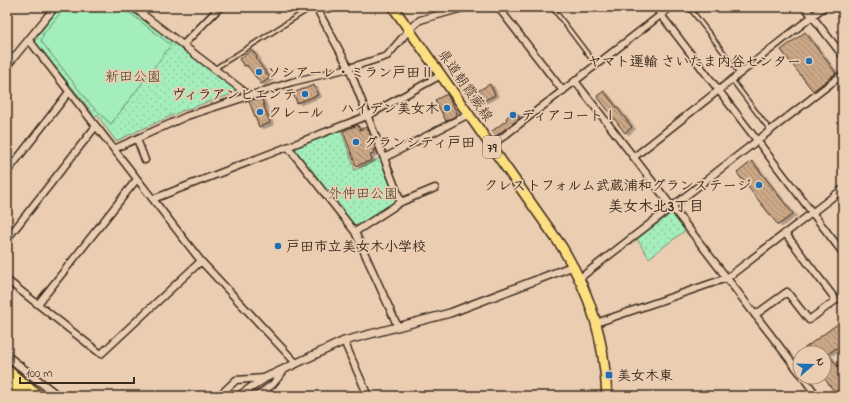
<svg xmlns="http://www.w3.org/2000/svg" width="850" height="403" viewBox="0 0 850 403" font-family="'Indie Flower','Klee One',sans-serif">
  <defs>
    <pattern id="park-dots" width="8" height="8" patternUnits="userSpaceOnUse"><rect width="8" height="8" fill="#a4edbc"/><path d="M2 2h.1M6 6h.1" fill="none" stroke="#8ecba1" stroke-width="1.8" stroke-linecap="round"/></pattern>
    <pattern id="building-back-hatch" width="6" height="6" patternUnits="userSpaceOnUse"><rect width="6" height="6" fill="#cca887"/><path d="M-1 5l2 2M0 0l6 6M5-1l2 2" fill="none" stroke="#a7896e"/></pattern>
    <filter id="shadow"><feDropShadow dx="3.5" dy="2" stdDeviation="0" flood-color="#0004"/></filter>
  </defs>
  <rect width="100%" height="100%" fill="#ebceb2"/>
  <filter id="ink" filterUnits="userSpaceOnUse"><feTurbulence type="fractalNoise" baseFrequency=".025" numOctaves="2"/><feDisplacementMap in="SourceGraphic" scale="8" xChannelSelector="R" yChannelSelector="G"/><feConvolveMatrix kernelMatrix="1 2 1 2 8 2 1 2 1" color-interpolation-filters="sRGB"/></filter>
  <g filter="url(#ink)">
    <!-- park -->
    <path fill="url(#park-dots)" stroke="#708c6d" d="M63,7H128L235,89V93L182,111L116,141L97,115L95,116L35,42L36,38L57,11Z
      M341,130L355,170L380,158L396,197L395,202L359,225H354L296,151L297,146Z
      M673,212L687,229L649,258L637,239Z"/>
    <!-- garden -->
    <path fill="#a4edbc" stroke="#708c6d" d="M65,7H122L171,45L111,124L90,104L41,41L44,33Z"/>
    <!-- building -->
    <path fill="url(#building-back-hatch)" stroke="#3b2a1e" filter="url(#shadow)" d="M805,32L836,73L813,91L781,50Z
      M252,50L257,57L256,59L270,78L261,84L247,65L244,66L239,59Z
      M490,84L495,95L477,104L474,98L476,97L474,93Z
      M314,85L318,95L297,103L293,93Z
      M604,91L632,127L625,133L597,96Z
      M447,94L458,115L446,121L435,100Z
      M261,97L270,123L259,127L249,101Z
      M514,111L520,118L496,136L492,131L507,120L506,118Z
      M358,125L360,130L366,127L369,131L376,149L373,150L374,153L370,155L372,160L356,166L343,131Z
      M752,161L793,214L778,225L737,173Z
      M843,320V343L828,354L843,373V391L837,395L824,378V353H798Z"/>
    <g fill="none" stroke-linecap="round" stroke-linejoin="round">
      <!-- service casing -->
      <g stroke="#3b2a1e" stroke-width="6">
        <path id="service" d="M552,7L596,65
          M689,7L740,74
          M214,69L312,7
          M732,80L770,130"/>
      </g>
      <!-- minor casing -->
      <g stroke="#3b2a1e" stroke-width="9">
        <path id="minor" d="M133,7L250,96
          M316,7L349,68L401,202L355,232
          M498,7L563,91
          M655,7L843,253
          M805,7L843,56
          M29,40L201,261L296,363
          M183,45L220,7
          M7,66L55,7
          M575,81L800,373
          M137,139L145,160
          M491,146L671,7
          M288,147L355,232L398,327
          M114,149L187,116L292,82L349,68L387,56L409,30L420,20L466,7
          M634,157L824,7
          M384,158L469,114
          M7,172L69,92
          M153,199L367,116L441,75
          M401,202L435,188
          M7,239L96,126
          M580,278L843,74
          M7,280L101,354L201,261
          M38,304L137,179
          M755,315L787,292L809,320L836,300L785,233
          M596,323L727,278L843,189
          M344,341L368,396
          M803,377L817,396
          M219,396L236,380L265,378
          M257,396L273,384L286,368"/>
      </g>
      <!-- tertiary casing -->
      <g stroke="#3b2a1e" stroke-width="10">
        <path id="tertiary" d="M7,356L58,396
          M239,396L265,378L344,341L450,313L573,266"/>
      </g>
      <!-- primary casing -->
      <g stroke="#3b2a1e" stroke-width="12">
        <path id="primary" d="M393,7L562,247C592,297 604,338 607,396"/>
      </g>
      <!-- trunk casing -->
      <g stroke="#3b2a1e" stroke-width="13">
        <path id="trunk" d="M7,379L28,396"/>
      </g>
      <!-- motorway casing -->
      <g stroke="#3b2a1e" stroke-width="14">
        <path id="motorway" d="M7,371L37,396
          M7,387L19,396"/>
      </g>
      <!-- path -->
      <path stroke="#3b2a1e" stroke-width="1.5" stroke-dasharray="4 3" stroke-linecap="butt" d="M420,7V14"/>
      <!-- service -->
      <use href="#service" stroke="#ebceb2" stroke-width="3"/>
      <!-- minor -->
      <use href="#minor" stroke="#ebceb2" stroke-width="6"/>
      <!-- tertiary -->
      <use href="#tertiary" stroke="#ebceb2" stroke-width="7"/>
      <!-- primary -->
      <use href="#primary" stroke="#fddf80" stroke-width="9"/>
      <!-- trunk -->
      <use href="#trunk" stroke="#fddf80" stroke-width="10"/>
      <!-- motorway -->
      <use href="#motorway" stroke="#fddf80" stroke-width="11"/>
    </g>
  </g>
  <!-- markers -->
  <g fill="#1f6fb2" stroke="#ebceb2" stroke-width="1.5">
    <circle cx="809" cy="61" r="4"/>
    <circle cx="259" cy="72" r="4"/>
    <circle cx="305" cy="94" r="4"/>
    <circle cx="447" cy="108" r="4"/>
    <circle cx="260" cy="112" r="4"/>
    <circle cx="513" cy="115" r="4"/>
    <circle cx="356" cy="142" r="4"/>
    <circle cx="759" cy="185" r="4"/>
    <circle cx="278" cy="246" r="4"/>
    <rect x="605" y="371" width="8" height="8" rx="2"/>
  </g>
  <g text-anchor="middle" stroke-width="3.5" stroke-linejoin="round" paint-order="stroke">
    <!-- shield labels -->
    <rect fill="#ebceb2" stroke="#705b4a" stroke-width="1" x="483" y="136" width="18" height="22" rx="3"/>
    <g font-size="13" font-weight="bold" fill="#3b2a1e">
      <text x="492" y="152">79</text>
    </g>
    <!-- poi labels -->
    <g font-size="14" font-weight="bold" fill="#3b2a1e" stroke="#ebceb2" text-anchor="start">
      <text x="801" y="66" text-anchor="end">ヤマト運輸 さいたま内谷センター</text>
      <text x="267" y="77">ソシアーレ・ミラン戸田Ⅱ</text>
      <text x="297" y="99" text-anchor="end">ヴィラアンビエンテ</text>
      <text x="439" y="113" text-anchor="end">ハイデン美女木</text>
      <text x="268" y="117">クレール</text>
      <text x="521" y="120">ディアコートⅠ</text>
      <text x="364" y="147">グランシティ戸田</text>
      <text x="751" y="190" text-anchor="end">クレストフォルム武蔵浦和グランステージ</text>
      <text x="286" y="251">戸田市立美女木小学校</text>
      <text x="617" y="380">美女木東</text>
    </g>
    <!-- park labels -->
    <g font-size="14" fill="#463e2e" stroke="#ebceb2">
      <text x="133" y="81">新田公園</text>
      <text x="363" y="198">外仲田公園</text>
    </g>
    <!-- street labels -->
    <g font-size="14" fill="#3b2a1e" stroke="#ebceb2">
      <text transform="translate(466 85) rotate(55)" y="5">県道朝霞蕨線</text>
    </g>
    <!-- neighbourhood labels -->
    <g font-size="15" font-weight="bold" fill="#3b2a1e" stroke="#ebceb2">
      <text x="656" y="211">美女木北3丁目</text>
    </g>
  </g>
  <!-- margin -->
  <rect width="850" height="403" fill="none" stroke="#ebceb2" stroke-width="24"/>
  <rect x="12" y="12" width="826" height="379" fill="none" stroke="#3b2a1e" stroke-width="1.5" filter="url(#ink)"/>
  <!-- north arrow -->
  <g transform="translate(812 365) rotate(70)"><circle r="19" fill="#ebceb2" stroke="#a58c77"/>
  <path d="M0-3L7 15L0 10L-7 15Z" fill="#1f6fb2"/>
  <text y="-6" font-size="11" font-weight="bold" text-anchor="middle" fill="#3b2a1e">N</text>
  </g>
  <!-- scale -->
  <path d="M20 377v6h114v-6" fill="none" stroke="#3b2a1e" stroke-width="2"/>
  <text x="26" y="377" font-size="12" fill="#3b2a1e" stroke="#ebceb2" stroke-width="3" paint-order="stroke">100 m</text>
</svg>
